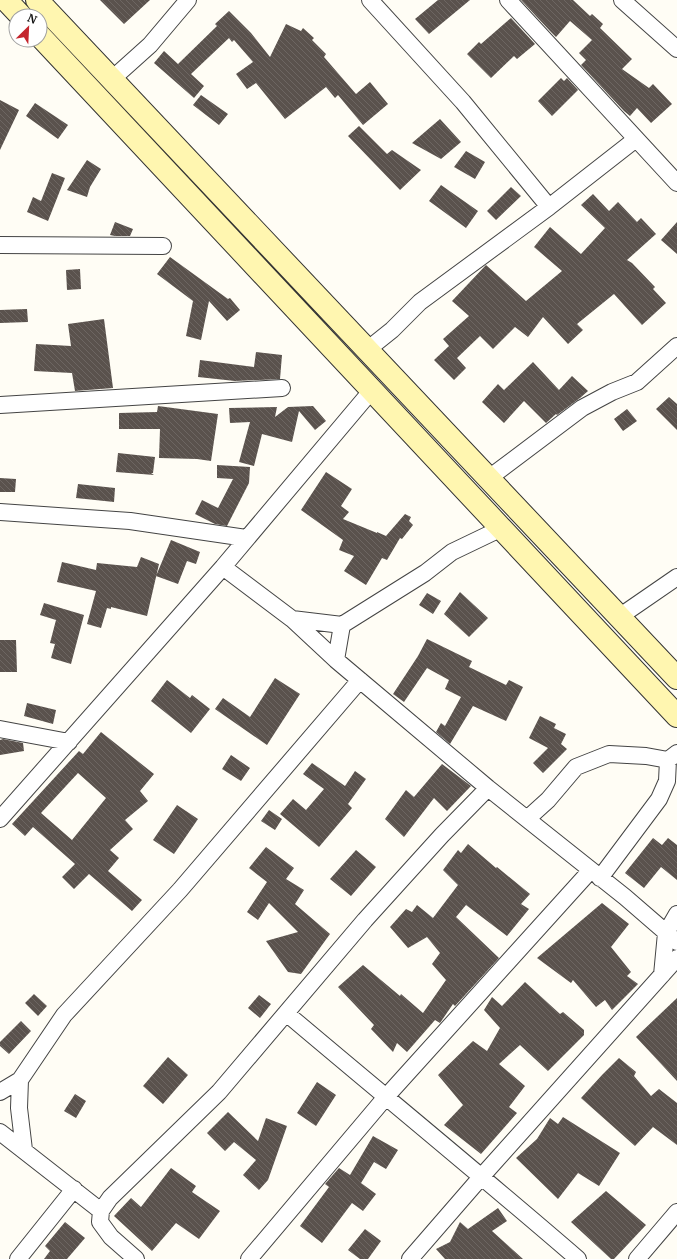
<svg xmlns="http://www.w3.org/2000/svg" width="677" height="1259" viewBox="0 0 677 1259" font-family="Merriweather,serif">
  <defs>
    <pattern id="building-back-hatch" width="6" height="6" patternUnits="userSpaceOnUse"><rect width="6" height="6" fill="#5a524d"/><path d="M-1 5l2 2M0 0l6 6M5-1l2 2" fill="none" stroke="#6d6662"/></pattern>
  </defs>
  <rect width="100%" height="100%" fill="#fffdf5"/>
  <!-- building -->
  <path fill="url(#building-back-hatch)" fill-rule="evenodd" d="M100,0H150L124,24Z
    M438,0H470L429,34L415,19Z
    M521,0H573L590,16L592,14L603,24L600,28L632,59L622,69L649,88L653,84L672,104L651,123L637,108L630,116L624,111L581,65L586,60L579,53L592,40L570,21L556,37L550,31Z
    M229,11L251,33L270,57L286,24L301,31L303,28L314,38L312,40L326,54L324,57L356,94L370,82L388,104L363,125L338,95L335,98L326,87L285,119L256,83L247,89L236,74L253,62L234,40L232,42L229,38L191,74L204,86L194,98L154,63L164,51L178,64L217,26L215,24Z
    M511,18L535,44L517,59L514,56L491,78L467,54L479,42L481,44Z
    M561,78L564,81L567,78L578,90L552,116L538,101Z
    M201,95L228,114L219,125L193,105Z
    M0,100L19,110L0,150Z
    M35,103L68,125L58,139L26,116Z
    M440,119L461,142L441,159L412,143Z
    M359,126L387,154L392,150L421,170L400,190L348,136Z
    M466,151L485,162L475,179L454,167Z
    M87,160L101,169L90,187L87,197L67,190Z
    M52,173L65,178L48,221L27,212L33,197L41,201Z
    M441,185L478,211L466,228L429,201Z
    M511,187L521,196L496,220L487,211Z
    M593,194L609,211L618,202L637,222L641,218L656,234L627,260L632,263L655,287L653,289L666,303L642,325L614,294L577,324L583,330L568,344L543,317L528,337L515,327L493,349L480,336L457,358L466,368L454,380L434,360L449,346L443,339L469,316L452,301L486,265L526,301L562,271L534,247L550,227L581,254L605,228L581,205Z
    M115,222L133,229L130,236H115L110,235Z
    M677,222V254L661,240Z
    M170,257L228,299L230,298L240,310L227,321L209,301L201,340L186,336L193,301L157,274Z
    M80,269L81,289L67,290L66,270Z
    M27,309L28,322L0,323V310Z
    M104,319L113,388L75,391L72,373L34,371L36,344L71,346L68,324Z
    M256,352L282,355L280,379L235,381L198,377L200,360L254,367Z
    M533,362L559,390L572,376L588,391L580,398L557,415L556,414L546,423L524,401L504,423L482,402L498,384L504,390Z
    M669,397L677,404V430L656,409Z
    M158,406L218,414L211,461L197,459L159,458L160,429H119V413L157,412Z
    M313,406L326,421L315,430L299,411L292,442L262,434L254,466L239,462L250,422L230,423L229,408L277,407L275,417L288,407Z
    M627,409L637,421L623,431L614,419Z
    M118,453L155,457L153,473H151L154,475L116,472Z
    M217,465L250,467L249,483L227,526L215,524L195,514L202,500L218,508L233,479L217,478Z
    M326,472L352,489L341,506L349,512L343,519L377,533V532L386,536L405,514L411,517L409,521L413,525L402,539L400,538L387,560L382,558L366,585L344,571L354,556L339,550L343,540L301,510Z
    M0,478L16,479L15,492H0Z
    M78,484L115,488L114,502L76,498Z
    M171,540L200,552L196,564L187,561L178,584L156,576Z
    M141,557L159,564L147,616L111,607V609L107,608L101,628L87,624L96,591L57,582L62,562L96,570L97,563L137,567Z
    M460,592L488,618L469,637L444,614Z
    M427,593L441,601L433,614L419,605Z
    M44,603L84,615L71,664L51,658L55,644L50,643L56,620L40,615Z
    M427,639L472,661L469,667L506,685L509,680L523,687L506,721L473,706L450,744L436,732L441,723L445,726L461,697L445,689L449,680L427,668L404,702L393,694L418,656Z
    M0,640H16L17,672H0Z
    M275,678L300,694L267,745L215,709L223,698L250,717Z
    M167,680L190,698L192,695L210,709L191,733L151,701Z
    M27,703L56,710L53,724L24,716Z
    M540,716L556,724L554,728L566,734L561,744L567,749L543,773L533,763L548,748L529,738Z
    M101,732L154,774L140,791L148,801L125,820L133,829L110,850L119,858L108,871L142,900L132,911L89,874L74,889L62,877L75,864L33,827L25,836L12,824L79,751L83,754ZM78,773L106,798L72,840L41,813Z
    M3,739L23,743L24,751L0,755V740Z
    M231,755L250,768L241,781L222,769Z
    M312,763L345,786L355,771L366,779L348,804L352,808L319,847L280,814L293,799L306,810L324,789L303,774Z
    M442,764L471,786L447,811L434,798L404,837L385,819L406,790L414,797Z
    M177,805L198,819L174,854L153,840Z
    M269,810L282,819L275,830L261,821Z
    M653,838L662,845L668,838L677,845V880L661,867L644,888L625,873Z
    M468,844L496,868L497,867L530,894L521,904L529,909L507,936L466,905L456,917L499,958L455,1006L453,1004L440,1023L435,1020L407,1052L397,1043L393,1052L371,1029L374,1025L338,987L363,965L400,996L401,994L423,1013L446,980L432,964L440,953L427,937L408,948L390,927L406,909L412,912L417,905L433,918L458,885L443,870L458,850L461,853Z
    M266,847L294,868L286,879L304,890L295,904L330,934L301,974L288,972L266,941L298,932L269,903L258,920L247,912L267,882L249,868Z
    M356,850L376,867L351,896L330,879Z
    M602,903L629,924L611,947L631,972L627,976L638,984L612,1010L605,1000L596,1007L573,980L571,983L537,958Z
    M525,982L560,1014L563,1012L584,1030V1035L548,1071L520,1045L499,1064L525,1086L509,1107L517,1113L481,1154L444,1125L463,1105L438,1075L473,1041L487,1051L500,1028L484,1010L492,997L502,1006Z
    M34,994L47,1006L38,1016L25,1003Z
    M259,995L271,1004L260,1018L248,1008Z
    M677,998V1081L636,1037Z
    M21,1021L31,1031L9,1054L0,1046V1042Z
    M168,1057L188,1075L163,1104L143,1086Z
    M619,1058L636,1072L634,1076L651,1096L659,1089L677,1103V1145L653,1127L635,1146L581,1098L602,1075Z
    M317,1082L336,1095L316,1126L297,1113Z
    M75,1094L86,1101L76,1118L64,1111Z
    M228,1112L258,1141L266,1118L287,1126L268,1180L259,1190L243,1175L256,1160L234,1142L225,1151L207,1133Z
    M563,1117L620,1153L599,1186L578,1173L558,1199L516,1158L537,1139L550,1118L558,1124Z
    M373,1136L398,1150L386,1169L374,1162L361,1183L376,1194L363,1211L352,1203L322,1243L300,1226L329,1187L325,1184L339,1168L350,1175Z
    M171,1168L196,1186L192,1192L220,1211L199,1239L176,1223L152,1251L114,1216L131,1198L141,1207Z
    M606,1191L646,1225L614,1259H611L571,1222Z
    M498,1208L507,1221L492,1231L523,1259H445L436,1249L450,1242L460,1222L468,1229Z
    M65,1222L85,1238L67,1259H44L50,1251L45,1246Z
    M365,1229L381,1241L368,1259H360L348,1250Z"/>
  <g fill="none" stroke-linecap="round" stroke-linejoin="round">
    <!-- street casing -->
    <g stroke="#444" stroke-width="18">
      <path id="street" d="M370,0L463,102L549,207
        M508,0L677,183
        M622,0L677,49
        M111,80L150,45L188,0
        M0,245L163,246
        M367,350L392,330L420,302L549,207L636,139
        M0,405L282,388
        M489,478L582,408L612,392L637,382L677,346
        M0,512L130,521L246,538
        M223,567L292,619L336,660L488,788L625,897L677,942
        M619,617L677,577
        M292,619L342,625L425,573L452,552L502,528
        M336,660L342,625
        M0,729L69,742
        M0,819L223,567L372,390
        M527,819L548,800L576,767L609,754L646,756L668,760
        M600,878L659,799L667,781L668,760L677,753
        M662,975L666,933L677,914
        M286,1013C383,1095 482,1176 578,1259
        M20,1080L19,1108L24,1150
        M0,1092L20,1080L64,1015L180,890L360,680
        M0,1132L101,1211
        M18,1259L74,1189
        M136,1259L111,1237L100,1222L101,1211L110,1198L219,1092L365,920L442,835L488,788
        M249,1259L385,1098L591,870
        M410,1259L482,1176L677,958
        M637,1259L677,1212"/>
    </g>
    <!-- secondary casing -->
    <g stroke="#333" stroke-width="24">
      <path id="secondary" d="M6,0L21,16
        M37,0L677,678
        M40,36L677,716"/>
    </g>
    <!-- street -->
    <use href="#street" stroke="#fff" stroke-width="16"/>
    <!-- secondary -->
    <use href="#secondary" stroke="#fff6b0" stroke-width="22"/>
  </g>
  <!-- north arrow -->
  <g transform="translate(28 28) rotate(24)"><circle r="19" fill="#ffffff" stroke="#a0a0a0"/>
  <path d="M0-3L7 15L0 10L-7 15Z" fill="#c4262e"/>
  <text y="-6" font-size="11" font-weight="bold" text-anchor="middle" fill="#111111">N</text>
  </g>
</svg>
